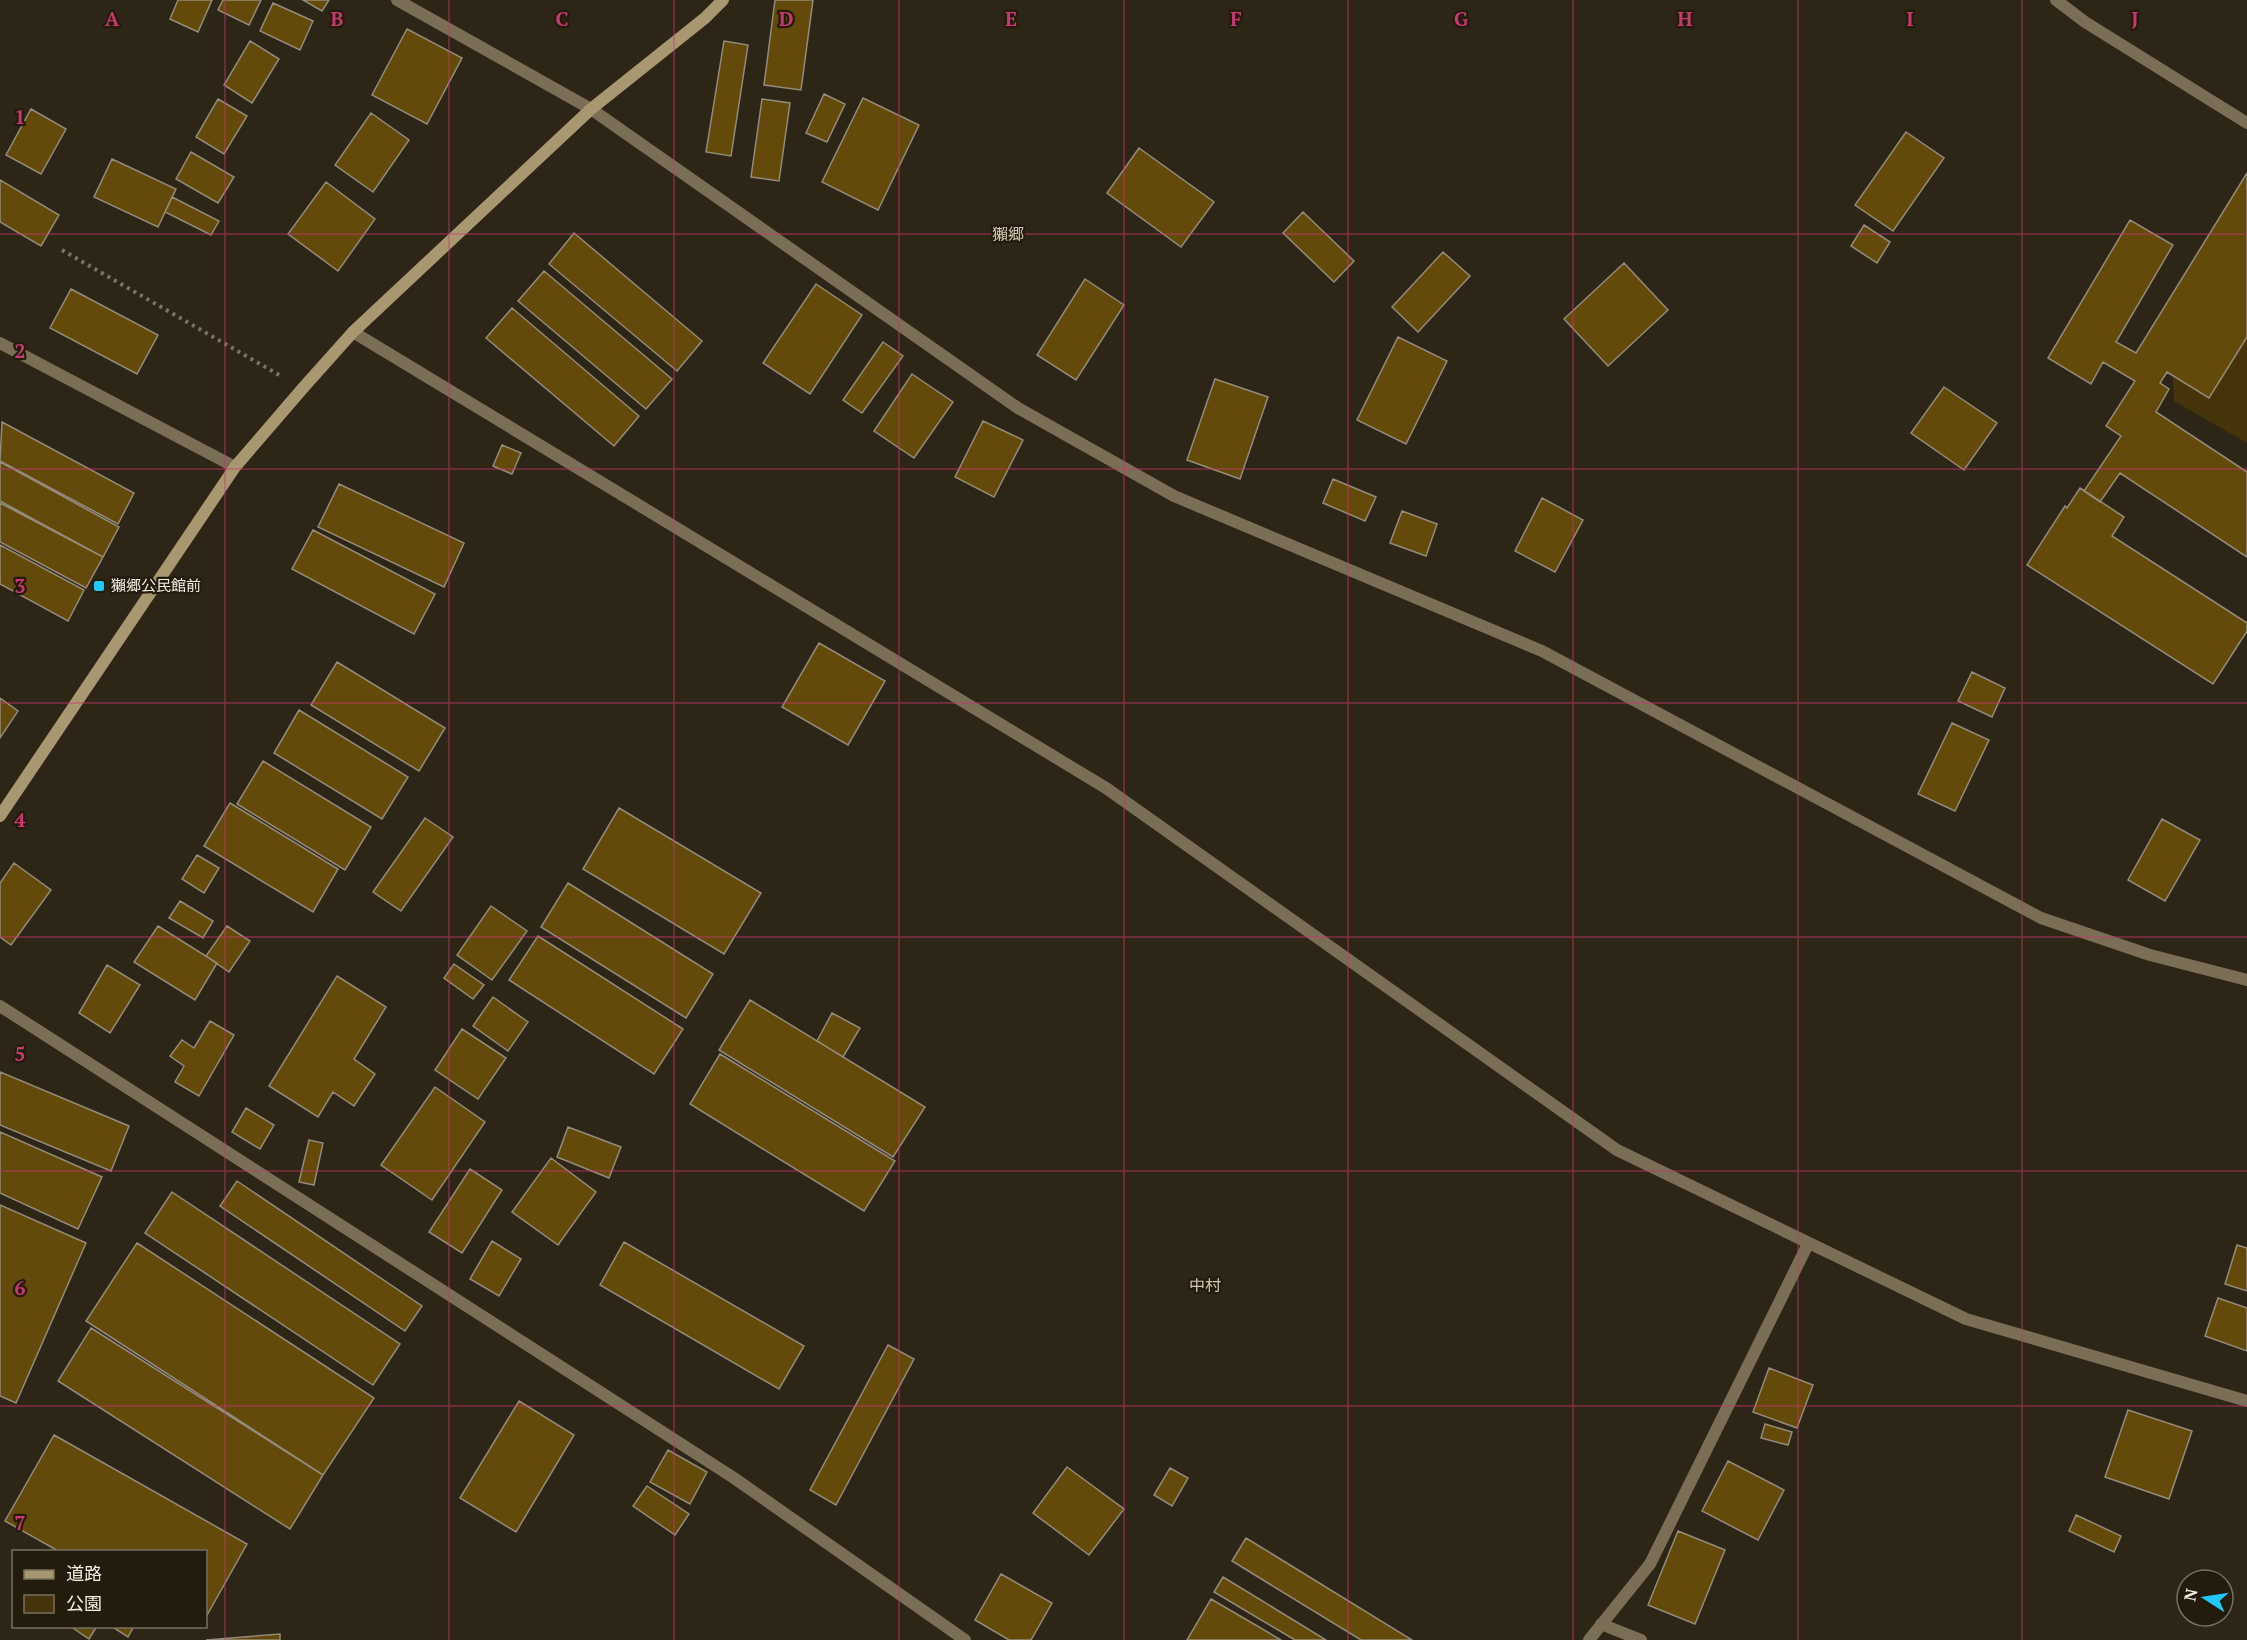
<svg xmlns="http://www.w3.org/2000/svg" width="2247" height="1640" viewBox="0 0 2247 1640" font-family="'PT Serif','Noto Sans JP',serif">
  <rect width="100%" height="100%" fill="#2d2516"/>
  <!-- green -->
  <path fill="#45340a" d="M2247,237V443L2174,401L2171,348Z"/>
  <!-- building -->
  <path fill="#634a0b" stroke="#948b7a" stroke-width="1.5" d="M178,0H212L198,32L170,19Z
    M223,0H261L249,25L218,10Z
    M303,0H329L322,11Z
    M775,0H813L801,90L764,85Z
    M273,3L313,21L300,50L260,31Z
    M407,29L462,58L427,124L372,95Z
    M250,41L279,59L252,103L224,85Z
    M724,41L748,45L731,156L706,152Z
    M824,94L845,104L827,142L806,133Z
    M863,98L919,125L878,210L822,182Z
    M218,99L247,116L224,154L196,137Z
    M762,99L790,103L779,181L751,177Z
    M31,109L66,129L41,174L6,155Z
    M371,113L409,140L373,192L335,165Z
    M1906,132L1944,158L1893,231L1855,205Z
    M1139,148L1214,202L1181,247L1107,193Z
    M191,152L234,177L218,203L176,179Z
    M112,159L176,189L158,227L94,197Z
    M2247,173V337L2209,398L2167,372L2160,383L2169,389L2156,412L2247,472V557L2120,473L2100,502L2084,491L2121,436L2106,426L2135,381L2103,362L2091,384L2048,358L2130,220L2173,245L2116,342L2136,353Z
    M0,180L59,215L41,246L0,222Z
    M326,182L375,219L338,271L288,234Z
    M172,197L219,221L211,235L165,212Z
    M1303,212L1354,261L1334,282L1283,233Z
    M1864,225L1890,242L1877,263L1851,246Z
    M574,233L702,341L677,371L549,264Z
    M1443,252L1470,276L1418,332L1392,307Z
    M1624,263L1668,310L1608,366L1564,319Z
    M544,271L672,379L646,409L518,301Z
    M1085,279L1124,305L1076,380L1037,355Z
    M816,284L862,315L810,394L763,363Z
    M71,289L158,335L137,374L50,328Z
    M512,308L639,416L614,446L486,338Z
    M1398,337L1447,361L1406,444L1357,420Z
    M883,342L903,356L862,413L843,400Z
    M912,374L953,402L914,458L874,431Z
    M1215,379L1268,397L1240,479L1187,460Z
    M1944,387L1997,423L1964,470L1911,433Z
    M983,421L1023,440L994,497L955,477Z
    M2,422L134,493L118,524L0,461Z
    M502,445L521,453L512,474L493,466Z
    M0,462L119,527L103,557L0,501Z
    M1333,479L1376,497L1365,521L1323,503Z
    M339,484L464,543L444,587L318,527Z
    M2080,488L2124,517L2112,536L2247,623V631L2213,684L2027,565L2065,506L2067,508Z
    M1542,498L1583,520L1555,572L1515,551Z
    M0,503L103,557L86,588L0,542Z
    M1402,511L1437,524L1426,556L1390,543Z
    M313,530L435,594L414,634L292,569Z
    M0,545L84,590L68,621L0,584Z
    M819,643L885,681L848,745L782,707Z
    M337,662L445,728L419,771L311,705Z
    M1972,672L2005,688L1992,717L1958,701Z
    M0,698L18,711L0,738Z
    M299,710L408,777L382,819L274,753Z
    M1952,723L1989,740L1955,811L1918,794Z
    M263,761L371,827L345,870L237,804Z
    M230,803L338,869L313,912L204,846Z
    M619,808L761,893L724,954L583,869Z
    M425,818L453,837L401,911L373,892Z
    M2162,819L2200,840L2165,901L2128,880Z
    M197,855L219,868L204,893L182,879Z
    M14,863L51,890L11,945L0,937V883Z
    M568,883L713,974L686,1018L541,927Z
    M180,901L213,921L203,938L169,918Z
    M491,906L527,931L492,980L457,955Z
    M158,926L217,963L195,1000L134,962Z
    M227,926L250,941L229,972L206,956Z
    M538,936L683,1029L654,1074L509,980Z
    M454,964L484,985L473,999L444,978Z
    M107,965L140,985L110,1033L79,1013Z
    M337,976L386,1007L354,1059L375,1074L354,1106L333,1092L318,1117L269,1086Z
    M493,997L528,1022L508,1051L473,1026Z
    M750,1000L925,1107L893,1157L719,1050Z
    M832,1013L860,1028L843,1057L817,1041Z
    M210,1021L234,1035L199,1096L175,1082L184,1066L170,1056L182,1040L194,1048Z
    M462,1029L506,1058L478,1099L435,1070Z
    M720,1054L895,1161L864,1211L690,1104Z
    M0,1072L129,1126L111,1171L0,1125Z
    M435,1087L485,1122L432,1200L381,1165Z
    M246,1108L274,1125L260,1149L232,1132Z
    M568,1127L621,1147L609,1178L557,1157Z
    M0,1132L102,1177L78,1229L0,1193Z
    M309,1140L323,1143L314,1185L299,1182Z
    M551,1158L596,1192L558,1245L512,1212Z
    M470,1169L502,1190L462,1253L429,1232Z
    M237,1181L422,1306L405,1331L220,1206Z
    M172,1192L400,1344L373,1385L145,1233Z
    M0,1205L86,1243L16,1403L0,1396Z
    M492,1241L521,1259L499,1296L470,1279Z
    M624,1242L804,1346L779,1389L600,1285Z
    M137,1243L374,1398L323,1475L86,1321Z
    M2237,1245L2247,1248V1291L2225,1284Z
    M2218,1298L2247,1308V1351L2205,1336Z
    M91,1328L323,1475L290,1529L58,1381Z
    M888,1345L914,1359L836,1505L810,1490Z
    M1769,1368L1813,1385L1797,1428L1753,1412Z
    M519,1401L574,1435L516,1532L460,1498Z
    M2128,1410L2192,1431L2169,1499L2105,1477Z
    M1765,1424L1792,1432L1788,1445L1761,1438Z
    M54,1435L247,1544L206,1617V1552H60L5,1521Z
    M668,1450L707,1472L690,1504L650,1482Z
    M1728,1461L1784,1490L1758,1540L1702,1511Z
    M1067,1467L1124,1509L1089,1555L1033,1513Z
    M1170,1468L1188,1478L1172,1506L1154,1495Z
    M647,1486L689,1514L675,1535L633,1506Z
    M2076,1515L2121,1536L2114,1552L2069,1531Z
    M1678,1531L1725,1550L1695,1624L1648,1605Z
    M1246,1538L1412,1640H1361L1232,1561Z
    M1001,1574L1052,1603L1031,1640H1009L975,1620Z
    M1223,1577L1326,1640H1295L1214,1592Z
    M1211,1599L1281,1640H1187Z
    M70,1626H97L89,1639Z
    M111,1626H134L128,1637Z
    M280,1634V1640H206Z"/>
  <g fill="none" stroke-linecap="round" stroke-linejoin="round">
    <!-- path -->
    <path stroke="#7a7467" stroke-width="4" stroke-dasharray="3 4.5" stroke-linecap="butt" d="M62,250L281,376"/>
    <!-- street -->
    <path stroke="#7a6e57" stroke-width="12" d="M397,0L591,109L1018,408L1174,496L1542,651L2041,918L2150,955L2247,980
      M2056,0L2085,22L2247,123
      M353,332L1106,788L1617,1150L1966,1319L2247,1401
      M0,343L235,467
      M0,1006L734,1478L965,1640
      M1601,1624L1641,1640
      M1589,1640L1650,1564L1808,1244"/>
    <!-- secondary -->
    <path stroke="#a99772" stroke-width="12" d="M0,816L235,467L303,388L353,332L591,109L705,18L723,0"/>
  </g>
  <!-- grid -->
  <path fill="none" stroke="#c93870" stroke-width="1.5" stroke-opacity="0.55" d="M225,0V1640M449,0V1640M674,0V1640M899,0V1640M1124,0V1640M1348,0V1640M1573,0V1640M1798,0V1640M2022,0V1640M0,234H2247M0,469H2247M0,703H2247M0,937H2247M0,1171H2247M0,1406H2247"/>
  <!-- markers -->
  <rect fill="#1fc9fd" stroke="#231c0d" stroke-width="2" x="93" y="580" width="12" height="12" rx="3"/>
  <g text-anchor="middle" stroke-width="4.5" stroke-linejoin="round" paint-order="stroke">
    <!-- poi labels -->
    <g font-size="15" fill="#f3efe5" stroke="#231c0d" text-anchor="start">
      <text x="111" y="591">獺郷公民館前</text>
    </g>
    <!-- neighbourhood labels -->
    <g font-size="16" fill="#d0c6b3" stroke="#231c0d">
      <text x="1008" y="240">獺郷</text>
      <text x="1205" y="1291">中村</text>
    </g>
  </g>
  <g font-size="20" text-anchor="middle" font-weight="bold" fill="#c93870" stroke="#231c0d" stroke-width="4.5" stroke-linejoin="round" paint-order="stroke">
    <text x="112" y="26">A</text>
    <text x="337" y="26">B</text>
    <text x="562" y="26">C</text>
    <text x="786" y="26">D</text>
    <text x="1011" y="26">E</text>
    <text x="1236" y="26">F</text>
    <text x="1461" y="26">G</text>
    <text x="1685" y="26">H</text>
    <text x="1910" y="26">I</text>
    <text x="2135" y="26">J</text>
    <text x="20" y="124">1</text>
    <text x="20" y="358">2</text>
    <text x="20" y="593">3</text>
    <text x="20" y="827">4</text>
    <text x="20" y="1061">5</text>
    <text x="20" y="1295">6</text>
    <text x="20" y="1530">7</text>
  </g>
  <!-- legend -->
  <rect x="12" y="1550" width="195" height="78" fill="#231c0d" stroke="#767063" stroke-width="1.5"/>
  <rect x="24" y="1570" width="30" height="9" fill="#a99772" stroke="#767063" stroke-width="1.5"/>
  <text x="66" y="1580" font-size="18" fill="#f3efe5">道路</text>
  <rect x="24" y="1595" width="30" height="18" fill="#45340a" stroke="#767063" stroke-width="1.5"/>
  <text x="66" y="1610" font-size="18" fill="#f3efe5">公園</text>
  <!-- north arrow -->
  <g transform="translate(2205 1598) rotate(282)"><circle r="28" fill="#231c0d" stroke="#767063" stroke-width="1.5"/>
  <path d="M0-4.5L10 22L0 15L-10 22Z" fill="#1fc9fd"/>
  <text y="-9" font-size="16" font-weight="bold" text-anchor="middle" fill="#f3efe5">N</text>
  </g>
</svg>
